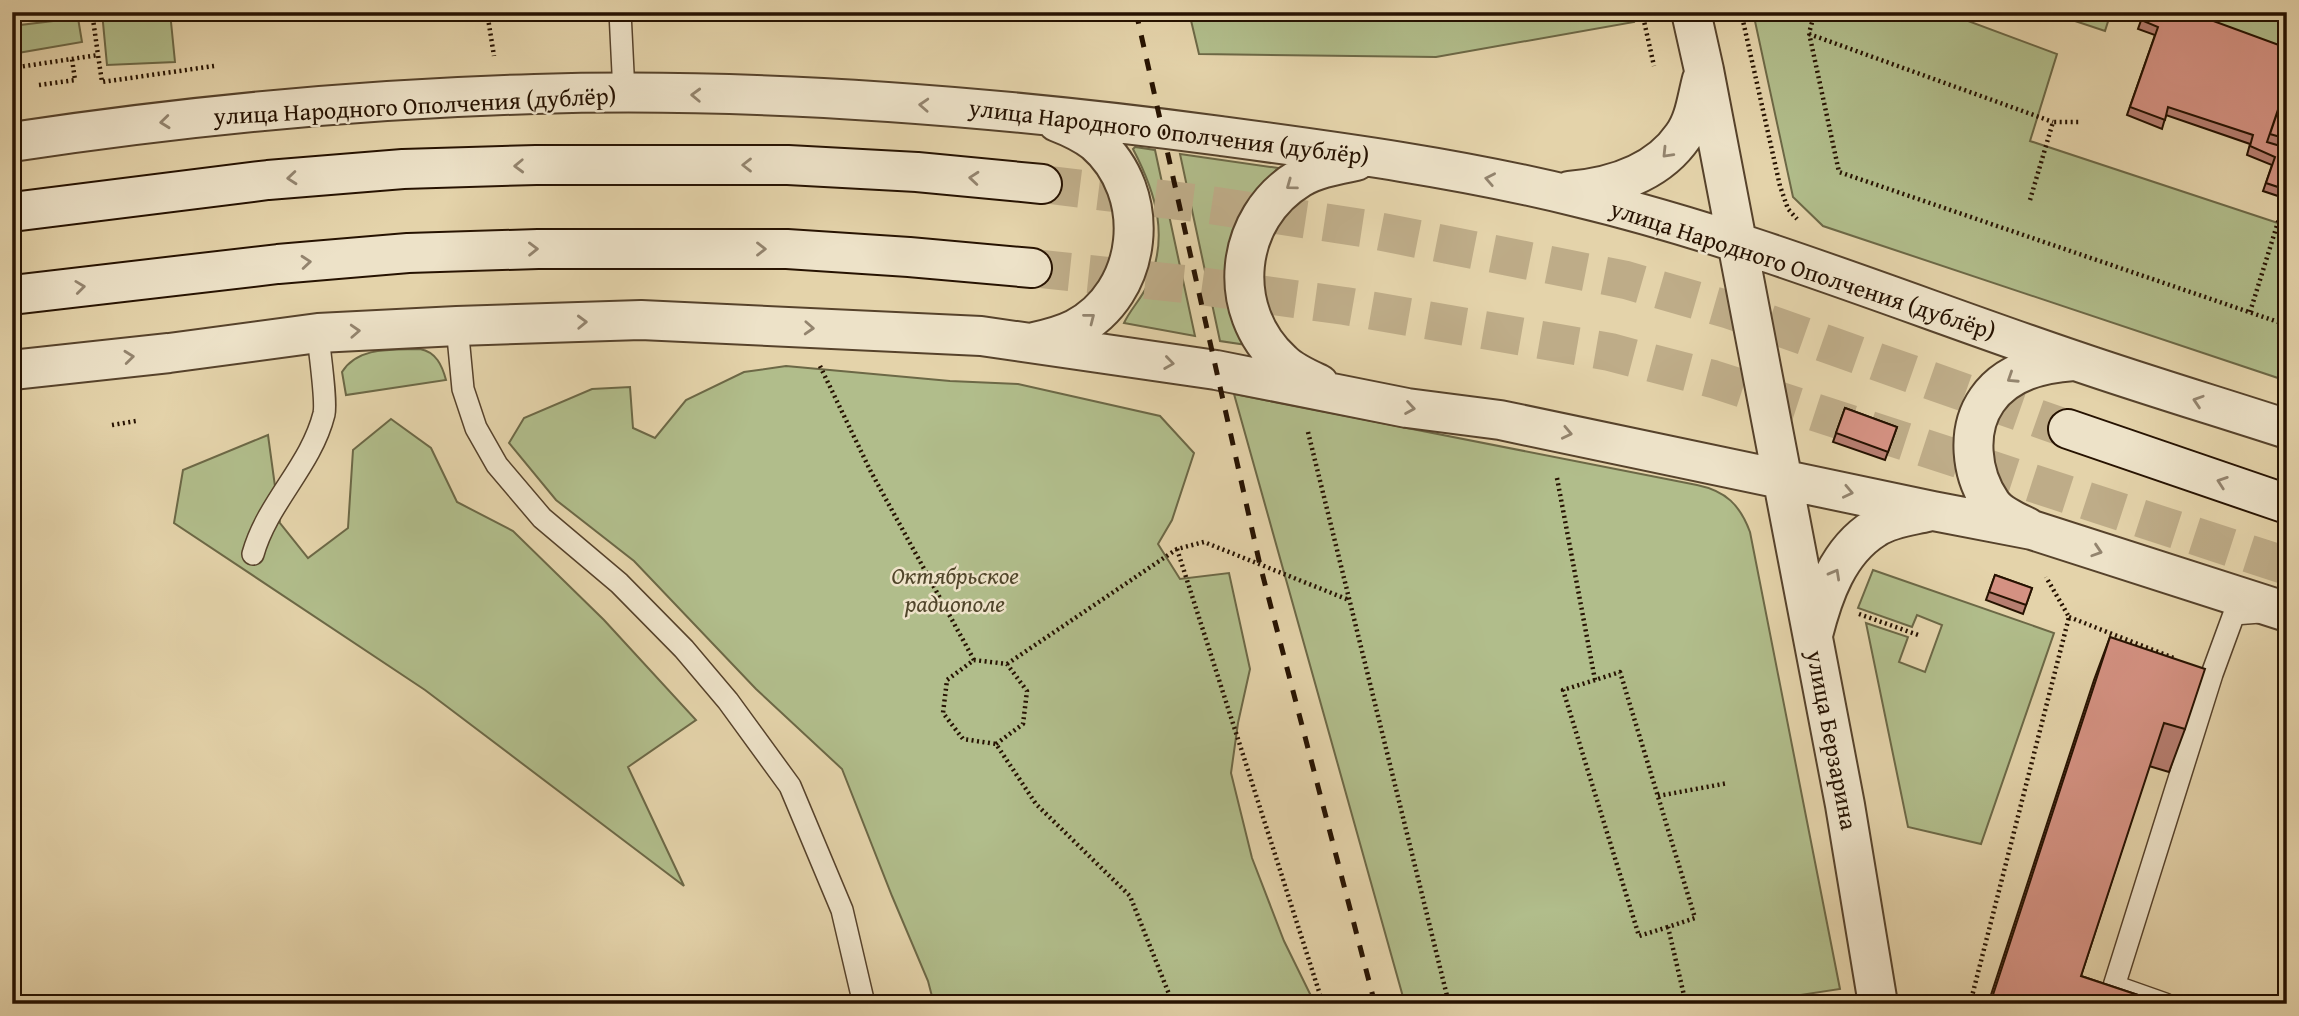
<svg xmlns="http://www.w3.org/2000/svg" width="2299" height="1016" viewBox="0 0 2299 1016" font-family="'Gentium Book Plus',serif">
  <rect width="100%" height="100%" fill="#e4d3aa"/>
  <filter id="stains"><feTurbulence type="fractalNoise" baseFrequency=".00286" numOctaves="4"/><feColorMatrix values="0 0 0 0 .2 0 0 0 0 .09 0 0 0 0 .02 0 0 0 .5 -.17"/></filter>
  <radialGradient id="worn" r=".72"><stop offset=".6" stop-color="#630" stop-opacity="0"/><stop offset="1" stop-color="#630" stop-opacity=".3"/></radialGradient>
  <!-- green -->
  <path fill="#b1bd8b" stroke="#6c6846" stroke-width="2" d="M102,12H170L175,62L107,65Z
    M1189,12H1632L1634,22L1436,57L1199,54Z
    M1753,12H1944L2057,54L2030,141L2287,226V381L1823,226L1793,197Z
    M2048,12H2111L2105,31Z
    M2163,12H2287V57Z
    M78,18L82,42L12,54V26Z
    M1135,147L1155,150L1195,336L1124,323C1130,310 1141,299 1147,286C1170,238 1156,193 1133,149Z
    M1180,154L1278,168L1248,203L1247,345L1220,341Z
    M420,349C436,352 442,365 446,380L346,395L342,372C358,346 393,350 420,349Z
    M786,366L950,381L1018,384L1160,416L1194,453L1172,520L1158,544L1180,579L1229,573L1250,669L1238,723L1231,773L1252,858L1284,941L1315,1004H934L928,981L892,896L842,769L756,689L634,561L556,500L509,443L524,418L592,389L630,387L633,428L655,438L686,400L744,372Z
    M1234,394L1697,485C1726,491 1740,505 1750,532L1840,989L1800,995L1801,1004H1405Z
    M391,419L431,448L457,502L513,531L604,620L696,720L628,767L684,886L425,690L174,523L183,470L268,435L280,523L308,558L348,528L353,450Z
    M1873,570L2054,633L1981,844L1908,827L1866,623L1908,637L1899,662L1925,672L1942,625L1917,615L1912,627L1858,608Z"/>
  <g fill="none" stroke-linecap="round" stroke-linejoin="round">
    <!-- secondary-tunnel -->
    <path stroke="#beac88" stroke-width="38" stroke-dasharray="38 19" stroke-linecap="butt" d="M1042,184L1203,204L1362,228L1626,280L1730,310L2068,429
      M1032,268L1193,285L1345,306L1610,352L1713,379L2287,566"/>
    <!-- service casing -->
    <g stroke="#56422b" stroke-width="24">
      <path id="service" d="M620,12L624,93
        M457,326L463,389L476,428L497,465L542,518L619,583L684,649L728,701L790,786L842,910L864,1004
        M253,554C267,503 311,466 324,414C327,400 319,351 318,333
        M2165,1004L2114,986L2212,674L2234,614L2260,612"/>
    </g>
    <!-- tertiary casing -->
    <g stroke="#56422b" stroke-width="42">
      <path id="tertiary" d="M1691,12L1704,70L1845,805L1878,1004
        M12,142C185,116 360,99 535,94C762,87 995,106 1221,136C1340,152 1460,168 1577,197C1748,238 1910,305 2076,361C2146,385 2216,406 2287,429
        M1569,191C1613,187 1657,174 1683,136C1695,120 1697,97 1702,79
        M1034,342C1048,339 1061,336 1075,329C1144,293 1154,193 1095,142C1083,133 1070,127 1057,122
        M12,370L169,353L318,333L457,326L641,320L981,336L1216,370L1407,408L1500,420L1933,511L2032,530L2287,612
        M1319,384C1306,378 1292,372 1282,362C1225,310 1234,218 1300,178C1317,168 1337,165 1356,161
        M2027,527C2014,521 1999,515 1991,503C1971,474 1966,430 1987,400C2006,372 2042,363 2074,361
        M1813,635C1823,595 1838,551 1875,528C1890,518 1910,516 1927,512"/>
    </g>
    <!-- secondary casing -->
    <g stroke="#261201" stroke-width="42">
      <path id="secondary" d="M12,212L268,180L403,169L536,165H788L917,172L1042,184
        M12,295L278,264L408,253L538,249H787L909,257L1032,268
        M2068,429L2287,504"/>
    </g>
    <!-- path -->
    <path stroke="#261201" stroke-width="4.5" stroke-dasharray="2 3.5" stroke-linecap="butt" d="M92,12L98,55
      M487,12L494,56
      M1642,12L1654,66
      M1741,12L1780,186L1788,209L1797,219
      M1815,12L1809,33L1839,172L2287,325
      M1809,34L2053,122
      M12,68L98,55L102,82L214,66
      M39,85L75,80L72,59
      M2030,200L2053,122H2081
      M2250,312L2282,209
      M820,366L871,472L974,660
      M112,425L136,421
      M1308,432L1449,1004
      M12,446L15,462
      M1557,478L1595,680L1620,672L1695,918L1668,927L1686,1004
      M1177,549L1323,1004
      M1859,614L1921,636
      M2069,617L2176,659
      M1007,664L1177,549L1204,542L1349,600
      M1595,680L1563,690L1639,936L1668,927
      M996,744L1023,724L1027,691L1007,664L974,660L947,680L943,713L963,739L996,744L1036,804L1130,896L1173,1004
      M1658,796L1728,783
      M1970,1004L2069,617L2046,577"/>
    <!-- service -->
    <use href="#service" stroke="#ede2c8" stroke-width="21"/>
    <!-- tertiary -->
    <use href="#tertiary" stroke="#ede2c8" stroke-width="38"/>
    <!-- secondary -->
    <use href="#secondary" stroke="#ede2c8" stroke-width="38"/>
    <!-- rail -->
    <path stroke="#261201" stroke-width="5" stroke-dasharray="12 12" stroke-linecap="butt" d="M1136,12L1260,565L1375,1004"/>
  </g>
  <!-- wall -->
  <path fill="#b77e71" stroke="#261201" stroke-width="2" d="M2144,12L2287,48V199L2263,191L2272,165L2247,155L2250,144L2166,115L2162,129L2127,115L2155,35L2138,29Z
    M1845,408L1897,427L1885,460L1833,442Z
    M1995,575L2032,588L2023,614L1986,600Z
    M2110,637L2185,729L2169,772L2149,766L2081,976L2165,1004H1988L2094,680Z"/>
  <!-- building -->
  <path fill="#d59283" stroke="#261201" stroke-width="2" d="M2144,12H2189L2287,48V83L2267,142L2287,148V190L2266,183L2275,157L2250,146L2253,135L2168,107L2165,120L2130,107L2158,27L2141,20Z
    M2287,84V139L2270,134Z
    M1845,408L1897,427L1888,452L1836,433Z
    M1995,575L2032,588L2026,605L1989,592Z
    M2110,637L2205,669L2185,729L2164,723L2081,976L2165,1004H1990Z"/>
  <!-- one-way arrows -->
  <defs><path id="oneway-chevron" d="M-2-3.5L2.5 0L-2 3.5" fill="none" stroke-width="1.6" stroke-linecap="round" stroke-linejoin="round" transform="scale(1.75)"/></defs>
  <g stroke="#93846e">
    <use href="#oneway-chevron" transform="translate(696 95) rotate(-178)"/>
    <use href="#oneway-chevron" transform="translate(924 105) rotate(-177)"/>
    <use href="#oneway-chevron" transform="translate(165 122) rotate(174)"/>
    <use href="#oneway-chevron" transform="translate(1667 153) rotate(134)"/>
    <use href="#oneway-chevron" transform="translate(747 165) rotate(180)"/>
    <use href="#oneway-chevron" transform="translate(519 166) rotate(178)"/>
    <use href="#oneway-chevron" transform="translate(292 178) rotate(175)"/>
    <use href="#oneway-chevron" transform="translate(974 178) rotate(-175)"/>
    <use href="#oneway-chevron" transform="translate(1490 179) rotate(-169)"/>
    <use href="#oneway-chevron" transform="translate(1291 185) rotate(144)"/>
    <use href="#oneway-chevron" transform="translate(533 249) rotate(-1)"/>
    <use href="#oneway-chevron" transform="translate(761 249)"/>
    <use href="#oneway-chevron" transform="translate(306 262) rotate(-5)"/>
    <use href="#oneway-chevron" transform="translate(80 287) rotate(-7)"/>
    <use href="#oneway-chevron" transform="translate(1090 318) rotate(-38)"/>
    <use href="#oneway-chevron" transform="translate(582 322) rotate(-2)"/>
    <use href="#oneway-chevron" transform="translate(809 328) rotate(3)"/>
    <use href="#oneway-chevron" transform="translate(355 331) rotate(-3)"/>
    <use href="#oneway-chevron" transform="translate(129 357) rotate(-6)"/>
    <use href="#oneway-chevron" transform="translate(1169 363) rotate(8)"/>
    <use href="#oneway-chevron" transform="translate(2012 378) rotate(147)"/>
    <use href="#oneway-chevron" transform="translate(2198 401) rotate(-162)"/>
    <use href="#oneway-chevron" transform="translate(1410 408) rotate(9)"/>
    <use href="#oneway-chevron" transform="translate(1567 433) rotate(12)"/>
    <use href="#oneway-chevron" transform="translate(2222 482) rotate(-161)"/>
    <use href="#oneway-chevron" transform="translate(1848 492) rotate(12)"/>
    <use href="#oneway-chevron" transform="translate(2097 551) rotate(18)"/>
    <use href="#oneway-chevron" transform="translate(1835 574) rotate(-61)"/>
  </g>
  <g text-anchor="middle" stroke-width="5" stroke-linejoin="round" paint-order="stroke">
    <!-- street labels -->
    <g font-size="24" fill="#261201" stroke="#ede2c8">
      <text transform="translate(415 106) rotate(-3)" y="8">улица Народного Ополчения (дублёр)</text>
      <text transform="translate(1169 132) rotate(7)" y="8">улица Народного Ополчения (дублёр)</text>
      <text transform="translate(1803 270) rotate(18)" y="8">улица Народного Ополчения (дублёр)</text>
      <text transform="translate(1832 740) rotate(79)" y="8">улица Берзарина</text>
    </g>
    <!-- park labels -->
    <g font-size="24" font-style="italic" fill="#50452a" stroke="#ede2c8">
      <text x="955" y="584">Октябрьское<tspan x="955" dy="28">радиополе</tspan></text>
    </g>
  </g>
  <!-- margin -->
  <rect width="2299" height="1016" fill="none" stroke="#e4d3aa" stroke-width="42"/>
  <rect x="14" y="14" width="2271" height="988" fill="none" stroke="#261201" stroke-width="3.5"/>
  <rect x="21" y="21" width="2257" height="974" fill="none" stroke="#261201" stroke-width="2"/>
  <rect width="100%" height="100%" filter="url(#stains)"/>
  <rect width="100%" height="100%" fill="url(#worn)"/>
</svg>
